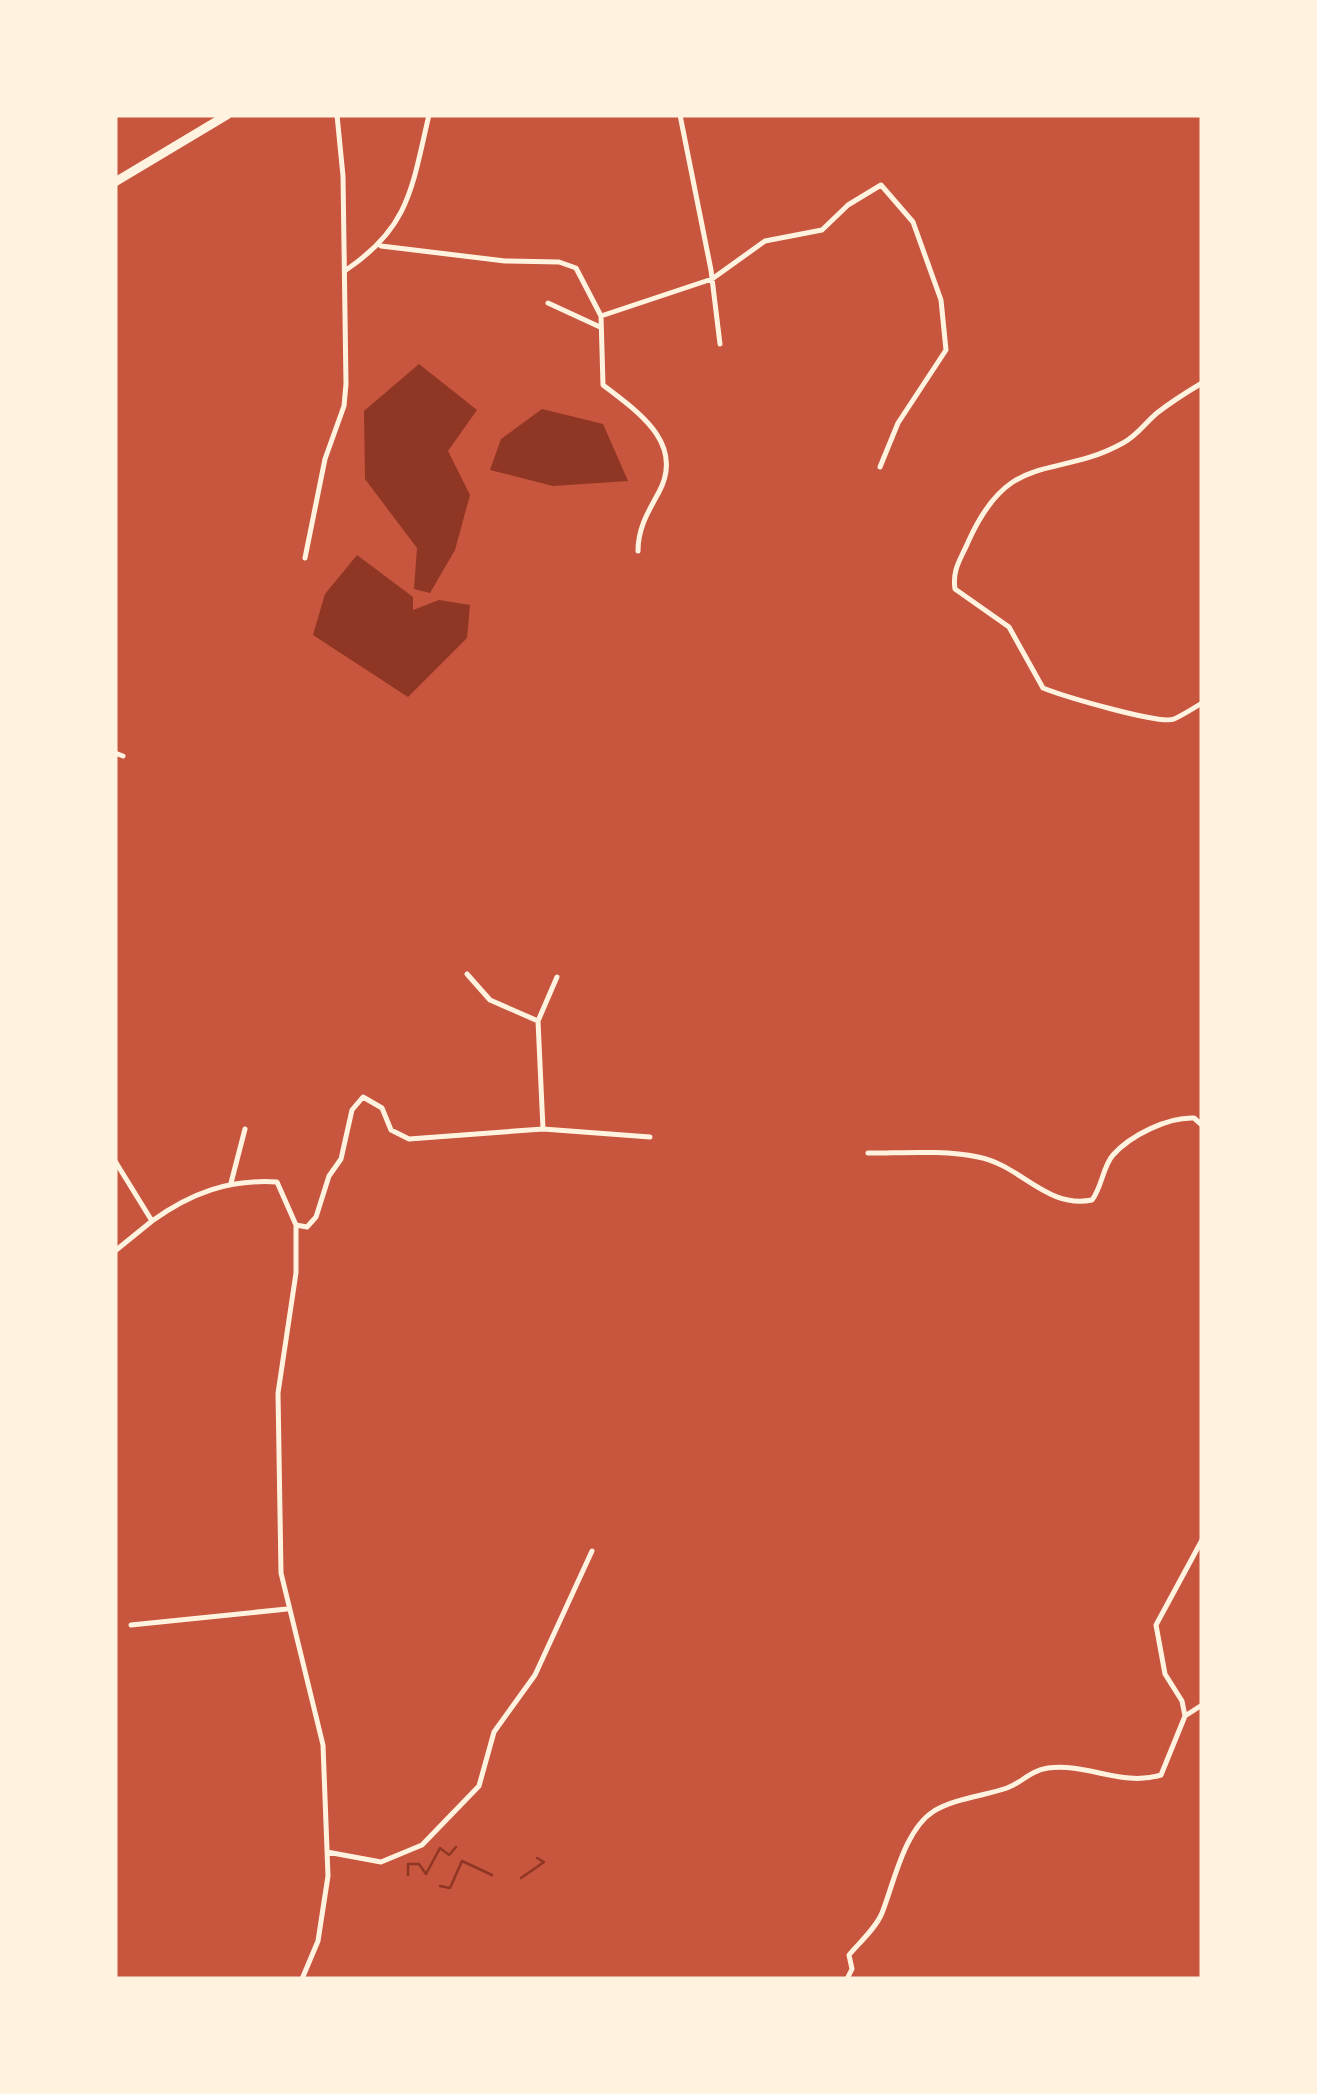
<svg xmlns="http://www.w3.org/2000/svg" width="1317" height="2094" viewBox="0 0 1317 2094" font-family="Lato,sans-serif">
  <rect width="100%" height="100%" fill="#c8553d"/>
  <!-- water -->
  <path fill="#8f3625" d="M419,364L477,410L448,451L470,495L455,550L430,593L414,589L417,548L365,479L364,411Z
    M542,409L603,424L628,481L553,486L490,470L501,439Z
    M357,555L413,597V610L439,600L470,605L467,638L408,697L313,635L325,594Z"/>
  <g fill="none" stroke-linecap="round" stroke-linejoin="round">
    <!-- stream -->
    <path stroke="#8f3625" stroke-width="2.5" d="M408,1875V1864H419L426,1874L440,1848L449,1855L456,1847
      M521,1878L544,1862L537,1858
      M440,1886L450,1888L462,1861L492,1875"/>
    <!-- minor -->
    <path stroke="#fff3e0" stroke-width="5" d="M680,115L711,270L720,344
      M381,246L505,261L559,262L576,268L601,316L603,385C638,412 685,443 659,492C648,512 638,528 638,551
      M346,270C410,227 412,187 429,115
      M548,303L600,327
      M601,316L712,279L765,241L822,230L848,205L881,185L913,222L941,300L946,350L898,423L880,467
      M1202,383C1187,392 1171,402 1157,413C1146,422 1137,436 1123,443C1054,481 1011,448 969,540C961,559 952,569 955,589L1009,627L1043,688C1063,696 1160,725 1174,719C1183,715 1194,708 1202,703
      M305,558L325,459L344,406L346,384L343,176L337,115
      M115,753L123,756
      M467,974L490,1000L538,1021
      M543,1129L650,1137
      M868,1153C904,1153 943,1150 978,1157C1021,1165 1046,1209 1092,1200C1102,1187 1103,1166 1113,1155C1131,1135 1168,1117 1194,1118L1202,1125
      M115,1161L152,1221C191,1193 229,1179 277,1182L296,1225V1273L278,1393L281,1573L323,1745L328,1876L318,1941L302,1979
      M231,1183L245,1129
      M296,1225L307,1227L316,1217L329,1176L341,1159L352,1110L363,1097L382,1108L391,1130L409,1139L543,1129L538,1021L557,977
      M115,1251L152,1221
      M131,1625L287,1609
      M1185,1716L1202,1705
      M327,1852L381,1862L422,1845L479,1786L494,1732L535,1675L592,1551
      M847,1979L852,1969L849,1955C859,1943 876,1928 882,1913C894,1883 904,1830 934,1811C956,1798 984,1796 1007,1788C1023,1782 1029,1771 1048,1768C1088,1763 1122,1787 1161,1775L1185,1716L1182,1701L1165,1674L1156,1625L1202,1540"/>
    <!-- trunk -->
    <path stroke="#fff3e0" stroke-width="9" d="M115,182L227,115"/>
  </g>
  <!-- border -->
  <rect width="1317" height="2094" fill="none" stroke="#fff3e0" stroke-width="235"/>
</svg>
